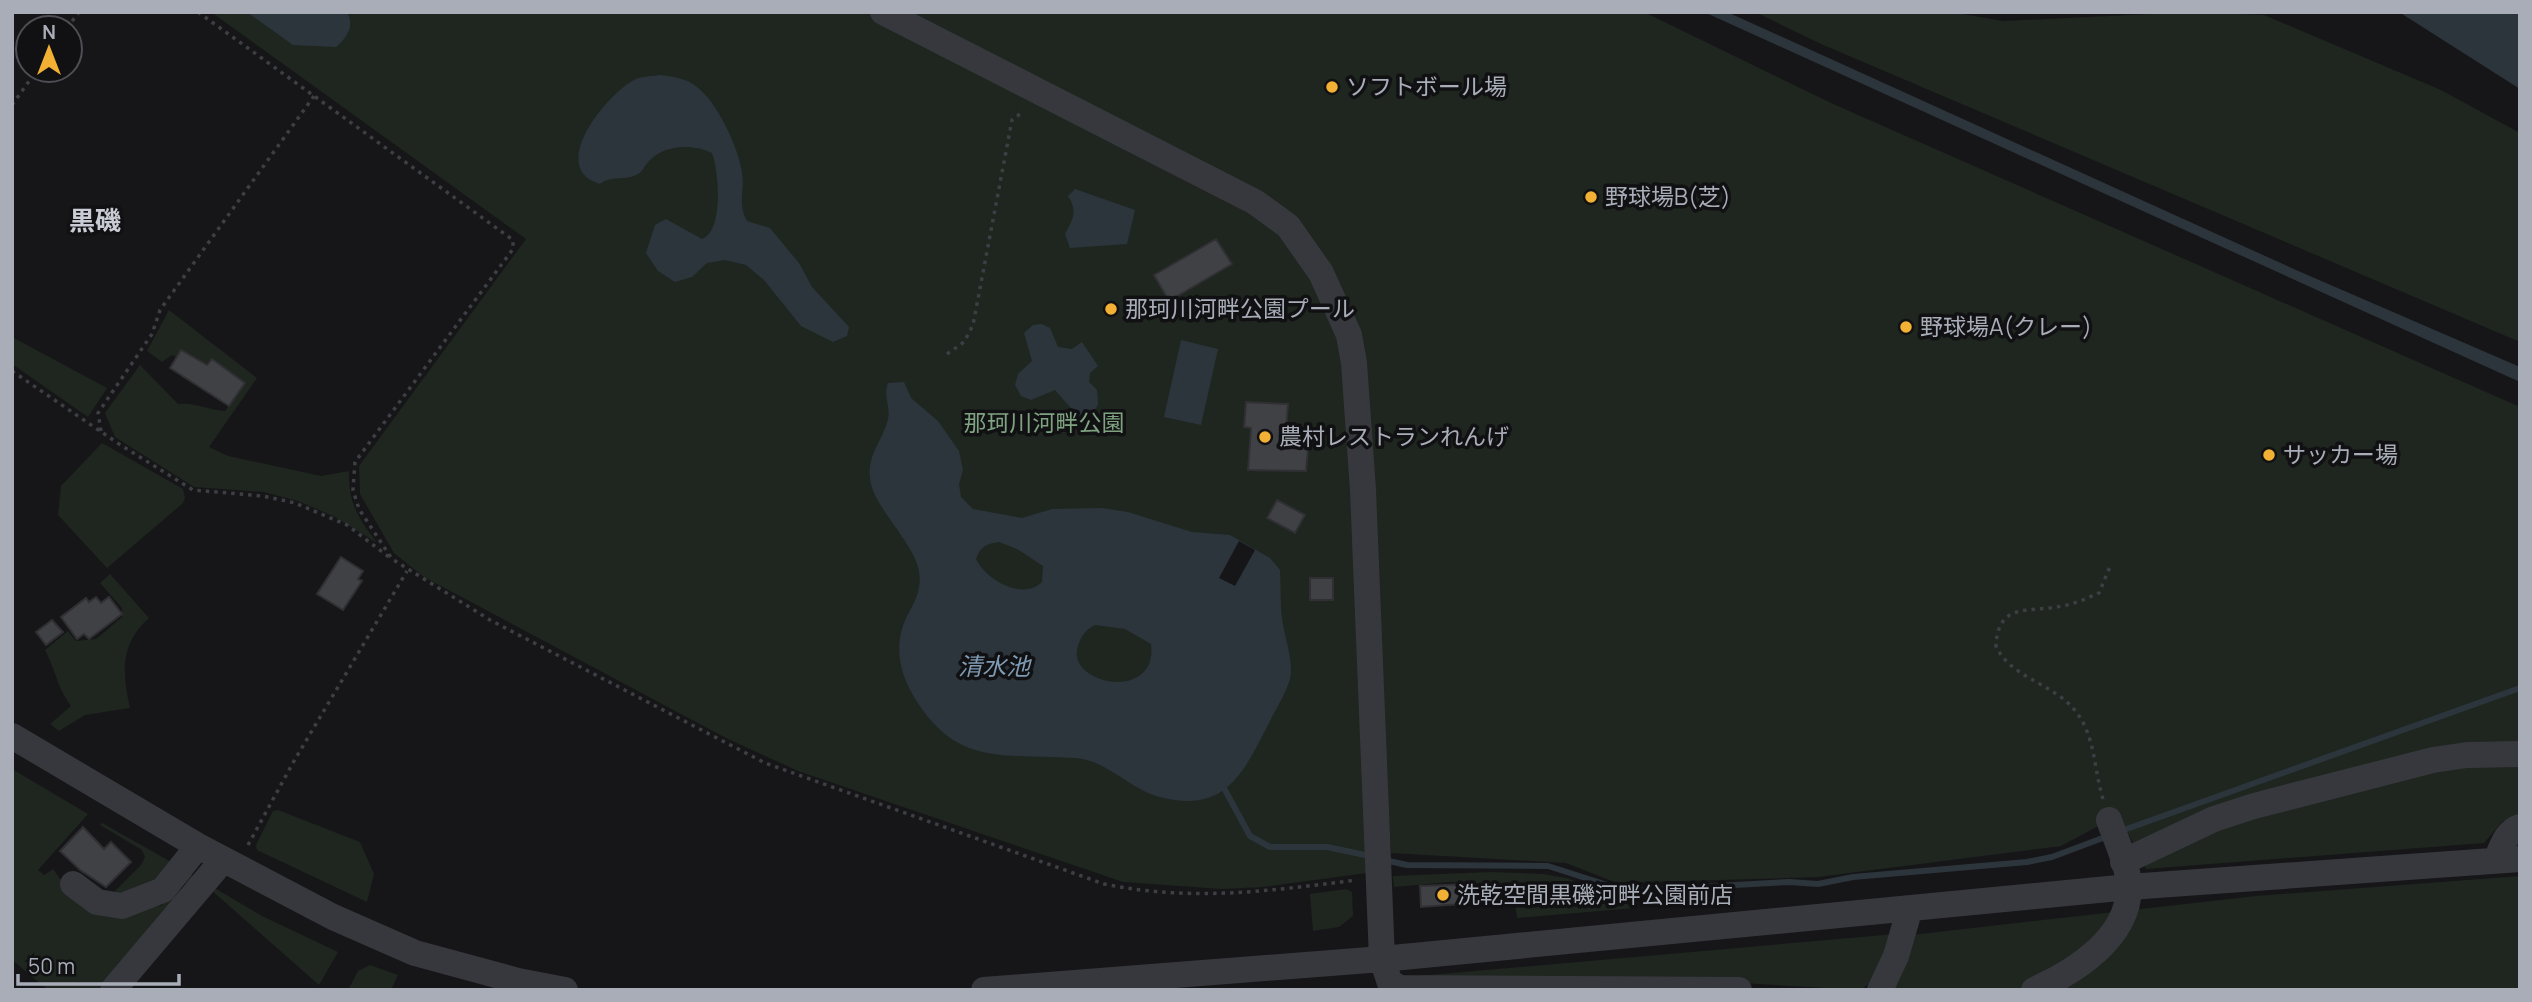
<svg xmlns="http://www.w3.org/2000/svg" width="2532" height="1002" viewBox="0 0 2532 1002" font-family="Manrope,'Noto Sans JP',sans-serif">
  <rect width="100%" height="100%" fill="#161618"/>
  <!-- green -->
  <path fill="#1e261f" d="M211,12H1644L1831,103L2520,407V815L2503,821L2484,843L2146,869L2119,815L2061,846L1818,877L1617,883L1566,863L1391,853L1384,746L1367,873L1263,887L1221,889L1123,882L798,771L726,738L424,577L394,553L360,494L359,466L526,239Z
    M1755,12H1951L2003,21L2193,12L2264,15L2441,90L2520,133V342L1821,44Z
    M169,310L257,378L209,447L228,456L321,476L349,471C348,503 358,517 377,543L335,517L298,501L264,492L194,487L115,437L105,413L140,365L178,404C195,402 208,410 225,411L245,383L212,359L201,367L172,355L162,362L147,351Z
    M12,337L107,388L88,417L12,364Z
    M102,443L183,489L185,497L183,503L107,568L58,515L61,486Z
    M110,574L149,618C120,644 122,672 130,708L85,715L59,731L50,724L71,706C56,685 57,673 45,650L68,631L76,641L96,639L122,617V608L100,583Z
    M12,769L88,814L38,870L44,875L53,869L64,884L161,906L186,885L181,879L187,873L198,879L102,990H48L12,960Z
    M278,810L360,842L374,874L367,902L257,850L256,845L273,811Z
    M102,823L173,863L171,874L140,888L110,896L141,865L145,857L142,850L100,825Z
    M1491,872L1543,874L1567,878L1635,908L1517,918L1513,885L1449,882L1394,887L1393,876Z
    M2520,876V990H1886L1911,935L2256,896Z
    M213,887L262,916L338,952L319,985L211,890Z
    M1346,889L1352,892L1353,916L1339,927L1313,931L1310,894Z
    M1895,934C1887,953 1879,983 1859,990L1709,981L1418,976Z
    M370,965L398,975L391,990H348L358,971Z"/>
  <!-- water -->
  <path fill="#2c353c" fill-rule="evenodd" d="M247,12H347C355,26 347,38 336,47L293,45Z
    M1704,12H1727L2296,270L2520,367V382Z
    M2399,12H2520V89Z
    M661,75C674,77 686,78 697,87C717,102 739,148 742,173C745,191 737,204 747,221L770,228L799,263L812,287L849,327L847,336L833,342L801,326L764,280L746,265L725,260L707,263L692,277L675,282L658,271L646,253L655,225L666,219L702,239C724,230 719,172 712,153C695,144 665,144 650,160C644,165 644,172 636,175C623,181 611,175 600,184C546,168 607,94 634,80C641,76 653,76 661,75Z
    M1075,189L1135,210L1127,244L1070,248L1065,234C1073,219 1078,211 1068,196Z
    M1042,324L1050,328L1058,347L1072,349L1082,342L1098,366L1090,373L1089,382L1097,390L1098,404L1095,410L1078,416L1055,390L1031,400L1021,396L1015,385L1018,374L1032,361L1024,333L1033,325Z
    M1181,340L1218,349L1201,425L1164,417Z
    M904,382L911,398L938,421L959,451L963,470L959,484L961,497L973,509L1022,518L1052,509L1102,508L1128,512L1192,532L1230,535L1270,558L1280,570C1281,586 1280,603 1282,618C1284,635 1291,653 1291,670C1291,686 1278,705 1271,719C1245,769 1228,815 1160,797C1129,789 1107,760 1075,758C1007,753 958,768 916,700C899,673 893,645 907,616C915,601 922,590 919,571C914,542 872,506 870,478C867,455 883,440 888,419C891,407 883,398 888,383ZM999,542L1017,549L1043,566L1042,582C1023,601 986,580 976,559C980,547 986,544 999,542ZM1095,625L1125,629L1151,644C1159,703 1065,685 1078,646C1081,636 1085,630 1095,625Z"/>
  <!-- pier -->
  <path fill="#161618" d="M1239,541L1255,550L1235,586L1219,578Z"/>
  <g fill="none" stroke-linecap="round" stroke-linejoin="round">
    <!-- stream -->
    <path stroke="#2c353c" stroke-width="6" d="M1225,790L1250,836L1270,847H1327L1370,856
      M2121,831L2520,688
      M1384,860L1407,865L1548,866L1626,891L1789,882L1818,884L1853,877L2027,862L2052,857L2108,836"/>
  </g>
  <!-- building -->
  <path fill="#404145" stroke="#303034" stroke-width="2" d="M1216,239L1232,264L1169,301L1154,275Z
    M181,350L207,365L212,359L245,383L229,406L170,368Z
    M1246,402L1288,404L1285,448L1308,449L1306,471L1248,470L1251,428L1244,427Z
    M1277,500L1305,515L1295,533L1267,518Z
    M341,557L363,571L358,579L362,581L343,610L317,594Z
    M1310,578H1333V600H1310Z
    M96,597L101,603L109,597L122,614L89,639L84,634L77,639L61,617L86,598L89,602Z
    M52,620L63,632L46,645L36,632Z
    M83,827L104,849L111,842L131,862L106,887L80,870L60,851Z
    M1472,884L1474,903L1421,907L1420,886Z"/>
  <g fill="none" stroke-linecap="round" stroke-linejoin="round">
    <!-- path -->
    <path stroke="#3d3f44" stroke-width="3.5" stroke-dasharray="3.5 5" stroke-linecap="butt" d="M198,12L513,240V249L355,462L353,490L359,509L392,559L490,620L765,763L1104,884C1193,902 1268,891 1357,880
      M67,28L79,12
      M12,105L37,70
      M947,354L964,342L973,325L1012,120L1024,111
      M12,371L119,444L193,490L263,496L295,503L347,525L389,557
      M101,431L98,413L152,334L160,310L314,96
      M2103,799C2093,767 2096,733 2072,707C2050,683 2009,676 1996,646C1998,601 2030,613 2062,606C2075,604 2087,598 2099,593L2111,564
      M248,845L294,761L407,571"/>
    <!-- minor -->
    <path stroke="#37383d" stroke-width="26" d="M883,12L1255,202L1288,226L1321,273L1349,335L1354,363L1363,490L1382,959L1390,983L1400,988L1739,990
      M12,736L198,846L333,917L415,953L518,981L565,990
      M2496,860C2502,847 2506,831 2520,827
      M2123,862L2214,819L2254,806L2433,760L2467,755L2520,754
      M73,884L97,902L122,906L163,890L198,846
      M113,990L223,860
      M984,990L1382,959L2129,887L2520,859
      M1880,990L1896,956L1910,908
      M2034,990C2074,972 2128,939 2129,888C2129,867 2116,840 2109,820"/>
  </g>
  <!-- markers -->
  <g fill="#f2b134" stroke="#111113" stroke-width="2.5">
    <circle cx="1332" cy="87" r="7"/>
    <circle cx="1591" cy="197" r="7"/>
    <circle cx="1111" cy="309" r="7"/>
    <circle cx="1906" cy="327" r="7"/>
    <circle cx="1265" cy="437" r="7"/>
    <circle cx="2269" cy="455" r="7"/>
    <circle cx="1443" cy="895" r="7"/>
  </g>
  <g text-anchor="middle" stroke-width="7" stroke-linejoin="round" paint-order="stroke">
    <!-- poi labels -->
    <g font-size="23" fill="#a8adb8" stroke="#111113" text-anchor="start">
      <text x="1346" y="95">ソフトボール場</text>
      <text x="1605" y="205">野球場B(芝)</text>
      <text x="1125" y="317">那珂川河畔公園プール</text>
      <text x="1920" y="335">野球場A(クレー)</text>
      <text x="1279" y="445">農村レストランれんげ</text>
      <text x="2283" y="463">サッカー場</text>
      <text x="1457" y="903">洗乾空間黒磯河畔公園前店</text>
    </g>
    <!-- park labels -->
    <g font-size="23" fill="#7fa381" stroke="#111113">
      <text x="1044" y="431">那珂川河畔公園</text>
    </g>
    <!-- water labels -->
    <g font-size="24" font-style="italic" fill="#7f9bb3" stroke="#111113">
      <text x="994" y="675">清水池</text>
    </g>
    <!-- quarter labels -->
    <g font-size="26" font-weight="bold" fill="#c9ccd4" stroke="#111113">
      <text x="95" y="230">黒磯</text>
    </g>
  </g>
  <!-- border -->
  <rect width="2532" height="1002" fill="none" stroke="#a8adb8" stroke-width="28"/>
  <!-- north arrow -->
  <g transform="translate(49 49)"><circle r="33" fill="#111113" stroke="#4d4f55" stroke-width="2"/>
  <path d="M0-5L12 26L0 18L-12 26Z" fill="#f2b134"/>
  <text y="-10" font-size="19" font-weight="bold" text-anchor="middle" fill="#a8adb8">N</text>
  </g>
  <!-- scale -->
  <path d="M18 974v10h161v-10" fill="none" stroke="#a8adb8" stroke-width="3.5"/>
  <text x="28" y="974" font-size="21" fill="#a8adb8" stroke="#111113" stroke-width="5" paint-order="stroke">50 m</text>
</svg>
